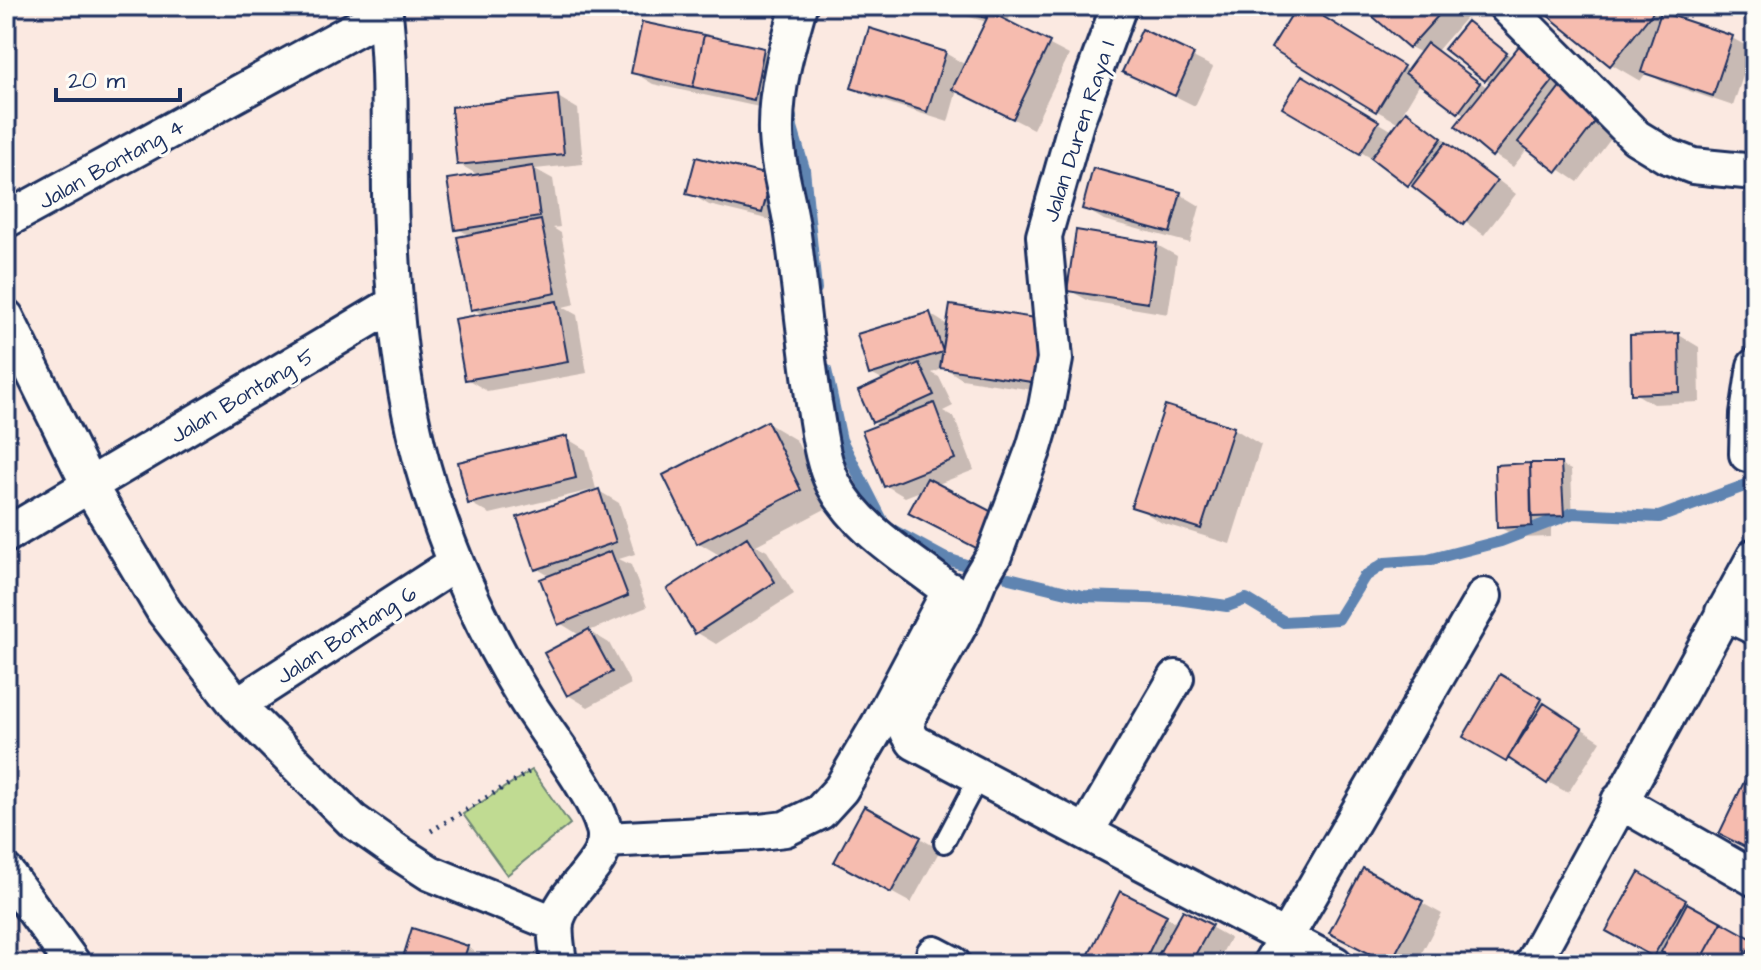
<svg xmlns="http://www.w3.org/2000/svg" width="1761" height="970" viewBox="0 0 1761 970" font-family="'Architects Daughter',sans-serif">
  <rect width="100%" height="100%" fill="#fbe9e1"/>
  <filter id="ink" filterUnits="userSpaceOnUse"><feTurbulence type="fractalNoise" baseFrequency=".0125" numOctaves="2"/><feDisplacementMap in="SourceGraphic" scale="16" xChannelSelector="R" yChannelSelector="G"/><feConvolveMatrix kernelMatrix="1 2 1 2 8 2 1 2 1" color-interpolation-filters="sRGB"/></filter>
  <g filter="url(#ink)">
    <!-- green -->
    <path fill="#c0db92" stroke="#6e8578" stroke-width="2" d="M532,770L570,824L507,875L463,814Z"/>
    <!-- shadow -->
    <path fill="#0003" d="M932,6H1013L1008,23L1069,55L1033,129L957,90L948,122L873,98L853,87L945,53L966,65L987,22Z
      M1219,6H1246L1238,17Z
      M1299,6L1409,71L1422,53L1410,47L1364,6H1476L1437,51L1488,88L1491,83L1486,80L1467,23L1512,57L1523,44L1623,123L1578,182L1528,148L1513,167L1494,155L1457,125L1465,115L1421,82L1403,112L1426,125L1516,194L1484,235L1381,164L1285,107L1302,78L1393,131L1399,123L1377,111Z
      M1539,6H1652L1662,14L1732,38L1752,49L1733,106L1663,82L1646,73L1640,81L1611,64Z
      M1143,32L1213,67L1195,106L1125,71Z
      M764,50L784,61L773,110L653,84L633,72Z
      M558,97L578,109L583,164L535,169L553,179L560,227L553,228L561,233L575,304L563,307L577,315L587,373L487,391L467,379L485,316L473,309L470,236L457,228L480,176L459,164Z
      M791,189L783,223L709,205L689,193Z
      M1180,194L1200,206L1190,243L1104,220L1084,208Z
      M1157,245L1177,256L1168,314L1089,301L1069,290Z
      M930,314L1058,394L962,379L945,368L932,373L939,377L953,406L943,411L954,417L974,470L905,497L885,485L881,426L873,421L884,381L871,374Z
      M1679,335L1699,347L1700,402L1653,404L1633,392Z
      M767,423L796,440L829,507L756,545L767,551L794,594L716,644L696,632L721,556L699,543Z
      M1233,428L1261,445L1230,544L1162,523L1134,506Z
      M566,438L586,450L596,489L490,514L470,503Z
      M1561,465L1571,470L1573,520L1551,521V537L1519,538L1499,527Z
      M599,491L619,503L635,554L619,559L631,565L647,607L589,631L609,643L631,684L588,707L568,695L581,636L560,623L551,577L536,568Z
      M1500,677L1561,712L1559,714L1601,741L1568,793L1466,737Z
      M920,838L940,850L911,903L856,873Z
      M1364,871L1442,914L1416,964H1390L1352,943Z
      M1640,875L1755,943V964H1686L1678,959L1675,964H1668L1609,930Z
      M1121,894L1178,923L1184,912L1230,938L1218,961L1223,964H1101Z
      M467,947L487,959L485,964H403Z"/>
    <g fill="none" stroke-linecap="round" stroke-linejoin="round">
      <!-- stream -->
      <path stroke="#5f84b1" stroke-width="12" d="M791,117L792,128L804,169L816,289
        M826,370L841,440L885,526L944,558L981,570
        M1009,578L1083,596L1177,599L1227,606L1246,599L1284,622L1338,619L1364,577L1385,563L1428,560L1501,541L1573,513L1659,517L1755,482"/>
    </g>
    <!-- building -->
    <path fill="#f6bcaf" stroke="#1b2f5e" stroke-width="2" d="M946,6H989L986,18Z
      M1297,6H1306L1404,66L1376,112L1271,48Z
      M1379,6H1447L1409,48L1371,15Z
      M1536,6H1646L1653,12L1610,66Z
      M990,12L1050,42L1013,119L952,89Z
      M1661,12L1733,36L1713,96L1641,72Z
      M1467,21L1507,53L1485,81L1444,49Z
      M642,22L704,35L693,87L631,73Z
      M869,28L946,52L927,112L851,88Z
      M1142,29L1194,54L1175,96L1122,72Z
      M704,35L764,48L754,100L693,87Z
      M1523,41L1561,71L1492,157L1455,126Z
      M1427,43L1480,83L1458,113L1405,73Z
      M1302,75L1379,121L1360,154L1282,108Z
      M1565,80L1604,110L1557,172L1518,142Z
      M558,95L564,154L457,165L451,107Z
      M1406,111L1442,138L1408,186L1371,158Z
      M1446,142L1497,181L1463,225L1412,186Z
      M696,157L772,176L762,213L686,194Z
      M533,166L540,217L455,230L447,179Z
      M1093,168L1181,192L1170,233L1082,209Z
      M541,220L556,293L471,310L457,237Z
      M1076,230L1157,243L1148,303L1067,291Z
      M557,301L568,362L465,380L454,319Z
      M950,305L1048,320L1038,383L940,368Z
      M930,312L943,352L869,375L857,334Z
      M1679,333L1680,392L1631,394L1630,335Z
      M919,363L934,395L872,423L858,391Z
      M934,403L955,459L884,487L862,431Z
      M1165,405L1234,427L1201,529L1131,507Z
      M767,421L801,490L697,544L663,475Z
      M567,436L576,478L468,504L458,462Z
      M1530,463L1532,526L1497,528L1495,465Z
      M1530,463H1561L1564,516L1531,517Z
      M927,478L996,514L978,549L908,513Z
      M599,489L616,542L535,570L517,517Z
      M747,537L775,582L695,634L667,589Z
      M611,551L628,596L558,625L540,579Z
      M589,629L612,672L567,696L544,653Z
      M1500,674L1542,699L1506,762L1463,737Z
      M1544,703L1582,728L1547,784L1508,758Z
      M1755,759V852L1719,834Z
      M864,806L921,837L891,893L834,862Z
      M1363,868L1423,901L1390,964L1329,933Z
      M1639,872L1686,900L1653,957L1606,931Z
      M1120,891L1167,915L1143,964H1099L1087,958Z
      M1687,903L1722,922L1699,964H1683L1661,952Z
      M1183,910L1212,925L1190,964H1153Z
      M1722,922L1754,940L1741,964H1699Z
      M412,928L468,946L462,964H401Z
      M1751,945L1755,947V964H1741Z"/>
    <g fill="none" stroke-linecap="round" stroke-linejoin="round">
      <!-- lane casing -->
      <g stroke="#1b2f5e" stroke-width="24">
        <path id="lane" d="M944,843L979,777"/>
      </g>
      <!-- street casing -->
      <g stroke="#1b2f5e" stroke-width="40">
        <path id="street" d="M384,6C392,68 389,131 390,193C392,298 400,403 434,503C456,570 486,634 523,695C545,732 593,789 604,829C613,862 564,888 556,922C554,935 558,951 559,964
          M799,6C788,45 776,85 776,125C775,159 787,194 792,227C800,286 805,344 814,403C819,430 821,460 834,485C863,539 925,566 968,607
          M1119,6L1076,123L1044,236L1055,359L1046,407L1034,448L994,555L979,580L963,619L907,719L908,732L914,742L1335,964
          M1506,6L1636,137L1667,156L1693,166L1755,172
          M6,220L385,13
          M6,317L89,485L164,611L237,705L352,820L396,851L430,873L556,924
          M1747,454L1748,414L1755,366
          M6,535L394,304
          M1723,612L1755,627
          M237,705L456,563
          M1619,801L1755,879
          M1086,832L1176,678
          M606,840L760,832L785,829L820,812L841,789L879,724L950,590
          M6,872L73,964
          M934,954L953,964
          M1270,964L1484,596
          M1532,964L1755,556"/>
      </g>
      <!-- path -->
      <path stroke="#1b2f5e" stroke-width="5" stroke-dasharray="2 6" stroke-linecap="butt" d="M431,831L529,772"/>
      <!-- lane -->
      <use href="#lane" stroke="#fdfcf7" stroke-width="18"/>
      <!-- street -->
      <use href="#street" stroke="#fdfcf7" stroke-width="34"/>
    </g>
  </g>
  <g text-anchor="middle" stroke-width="6" stroke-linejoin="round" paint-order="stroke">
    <!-- street labels -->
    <g font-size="22" fill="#1b2f5e" stroke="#fdfcf7">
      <text transform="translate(1078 131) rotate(-72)" y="8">Jalan Duren Raya I</text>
      <text transform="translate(111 163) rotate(-29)" y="8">Jalan Bontang 4</text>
      <text transform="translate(242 395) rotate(-31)" y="8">Jalan Bontang 5</text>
      <text transform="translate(346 634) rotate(-33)" y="8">Jalan Bontang 6</text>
    </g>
  </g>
  <!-- margin -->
  <rect width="1761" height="970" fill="none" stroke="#fdfcf7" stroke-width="32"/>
  <rect x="16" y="16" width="1729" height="938" fill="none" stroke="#1b2f5e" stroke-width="3" filter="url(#ink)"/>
  <!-- scale -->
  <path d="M56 88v12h124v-12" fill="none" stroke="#1b2f5e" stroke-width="4"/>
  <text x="68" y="88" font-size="24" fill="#1b2f5e" stroke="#fdfcf7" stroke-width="6" paint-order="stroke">20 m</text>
</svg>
